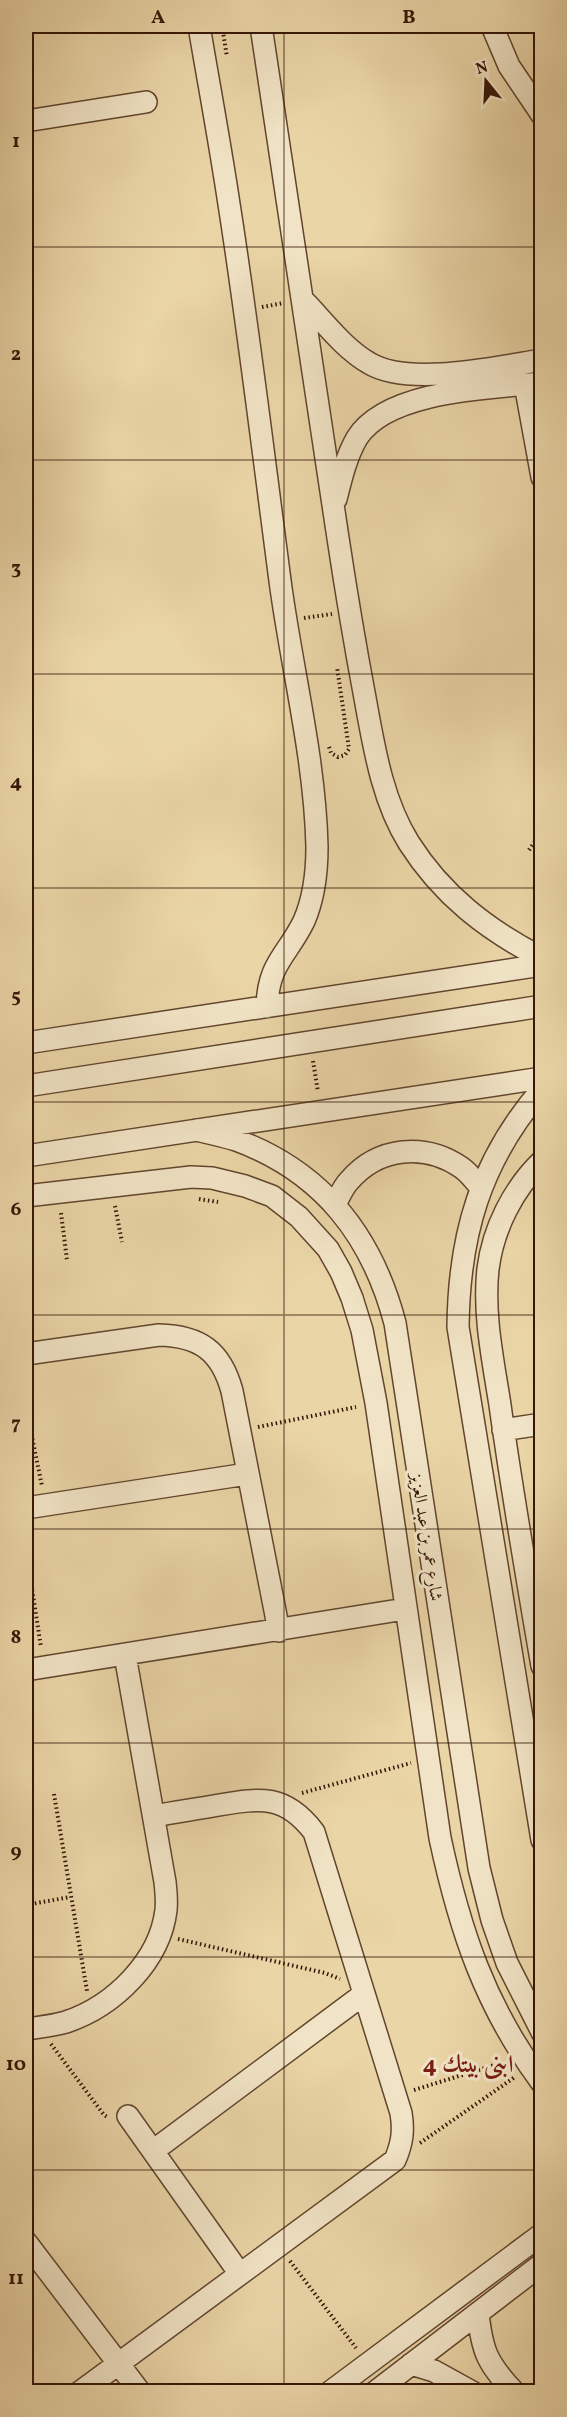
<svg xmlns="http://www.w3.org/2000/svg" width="567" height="2417" viewBox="0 0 567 2417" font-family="Vollkorn,Amiri,serif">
  <rect width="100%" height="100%" fill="#ead5a7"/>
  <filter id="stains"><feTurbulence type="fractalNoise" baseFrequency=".00333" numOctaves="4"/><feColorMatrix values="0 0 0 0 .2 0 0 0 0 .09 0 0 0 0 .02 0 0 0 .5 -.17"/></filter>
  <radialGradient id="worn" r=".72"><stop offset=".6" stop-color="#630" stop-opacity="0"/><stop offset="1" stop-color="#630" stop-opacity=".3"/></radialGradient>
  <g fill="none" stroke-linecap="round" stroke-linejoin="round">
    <!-- minor casing -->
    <g stroke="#62452e" stroke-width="24">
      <path id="minor" d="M199,26C209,85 220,144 229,204C249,332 264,460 281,588C293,674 315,760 317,847C317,872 314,898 304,921C287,956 268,963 267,1007
        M261,26C287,196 312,367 338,538C346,591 355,645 365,698C374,747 382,800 409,843C442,895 487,930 542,958
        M492,26L509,66L542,115
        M26,121L146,102
        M302,299C323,320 343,348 369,363C408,387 497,367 542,360
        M525,384L542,477
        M336,499C341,479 346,457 357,438C387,390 491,388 542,383
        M26,1043L542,965
        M26,1086L542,1006
        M542,1089C480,1161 459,1235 458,1327L542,1840
        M196,1130C209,1133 223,1136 236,1140C323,1172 372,1236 395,1323L479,1868L492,1920L507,1963L542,2032
        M26,1156L542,1078
        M542,1161C513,1189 493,1229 488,1269C483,1314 493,1360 500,1405C512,1492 527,1579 542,1666
        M26,1196L191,1177L212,1178L245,1186L272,1196L299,1217L328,1249L341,1272L352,1298L362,1330L376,1403L440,1838C460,1931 485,2006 542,2083
        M335,1205C339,1197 343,1187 349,1181C378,1147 425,1142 462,1168C469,1173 475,1181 481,1188
        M26,1354L159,1335C200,1336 221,1351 232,1391L279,1631
        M503,1430L542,1424
        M26,1508L247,1474
        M26,1670L405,1609
        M26,2029C39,2027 53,2026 66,2022C114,2006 160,1961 166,1910C167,1901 166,1891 165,1882L125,1655
        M128,2116L240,2274
        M153,2151L364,1994
        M26,2242L140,2392
        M478,2313C482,2351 487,2363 514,2392
        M411,2364L434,2371L472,2392
        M80,2392L395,2160C402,2144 404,2131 401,2113L314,1832C285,1794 261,1798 219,1805C197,1809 175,1812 154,1816
        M330,2392L542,2234
        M375,2392L542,2264"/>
    </g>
    <!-- path -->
    <path stroke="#351506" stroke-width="4" stroke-dasharray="1.5 3" stroke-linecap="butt" d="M222,26L227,57
      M262,307L284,303
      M304,618L332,614
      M329,747L331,753L338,757L345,755L349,749L337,667
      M529,850L542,831
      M313,1061L318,1092
      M199,1199L218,1202
      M115,1206L122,1242
      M61,1213L67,1260
      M26,1408L42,1486
      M258,1427L356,1407
      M26,1550L41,1647
      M302,1793L411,1763
      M54,1794L87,1991
      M26,1905L70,1897
      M178,1939L325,1973L340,1979
      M51,2044L104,2115L109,2118
      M414,2090L504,2062
      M420,2143L515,2077
      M290,2261L356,2348"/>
    <!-- minor -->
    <use href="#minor" stroke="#f1e4c6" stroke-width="21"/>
  </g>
  <!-- grid -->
  <path fill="none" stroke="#351506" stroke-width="1.5" stroke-opacity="0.55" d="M284,26V2392M26,247H542M26,460H542M26,674H542M26,888H542M26,1102H542M26,1315H542M26,1529H542M26,1743H542M26,1957H542M26,2170H542"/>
  <g text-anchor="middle" stroke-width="6" stroke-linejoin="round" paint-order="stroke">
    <!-- street labels -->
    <g font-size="18" fill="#351506" stroke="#f1e4c6">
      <text transform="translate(427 1537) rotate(81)" y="6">شارع عمر بن عبد العزيز</text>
    </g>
    <!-- district labels -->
    <g font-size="24" font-weight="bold" fill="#7a1f14" stroke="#f1e4c6">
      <text x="468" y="2072">ابنى بيتك 4</text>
    </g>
  </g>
  <!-- margin -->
  <rect width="567" height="2417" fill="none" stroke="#ead5a7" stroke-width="66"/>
  <!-- north arrow -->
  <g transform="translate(486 81) rotate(342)" stroke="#f1e4c6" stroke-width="4.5" paint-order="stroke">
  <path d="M0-4.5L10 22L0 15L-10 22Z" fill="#351506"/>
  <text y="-9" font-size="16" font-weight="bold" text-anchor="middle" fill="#351506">N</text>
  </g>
  <rect x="33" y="33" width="501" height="2351" fill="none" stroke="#351506" stroke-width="2"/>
  <g font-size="20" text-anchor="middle" font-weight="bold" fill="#351506">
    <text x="158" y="23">A</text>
    <text x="409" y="23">B</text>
    <text x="16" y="147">1</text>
    <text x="16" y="360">2</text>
    <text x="16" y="574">3</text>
    <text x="16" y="788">4</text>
    <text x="16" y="1002">5</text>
    <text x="16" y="1215">6</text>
    <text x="16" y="1429">7</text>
    <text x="16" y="1643">8</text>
    <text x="16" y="1857">9</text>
    <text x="16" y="2070">10</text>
    <text x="16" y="2284">11</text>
  </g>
  <rect width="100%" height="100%" filter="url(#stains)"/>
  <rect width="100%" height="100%" fill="url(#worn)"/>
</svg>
